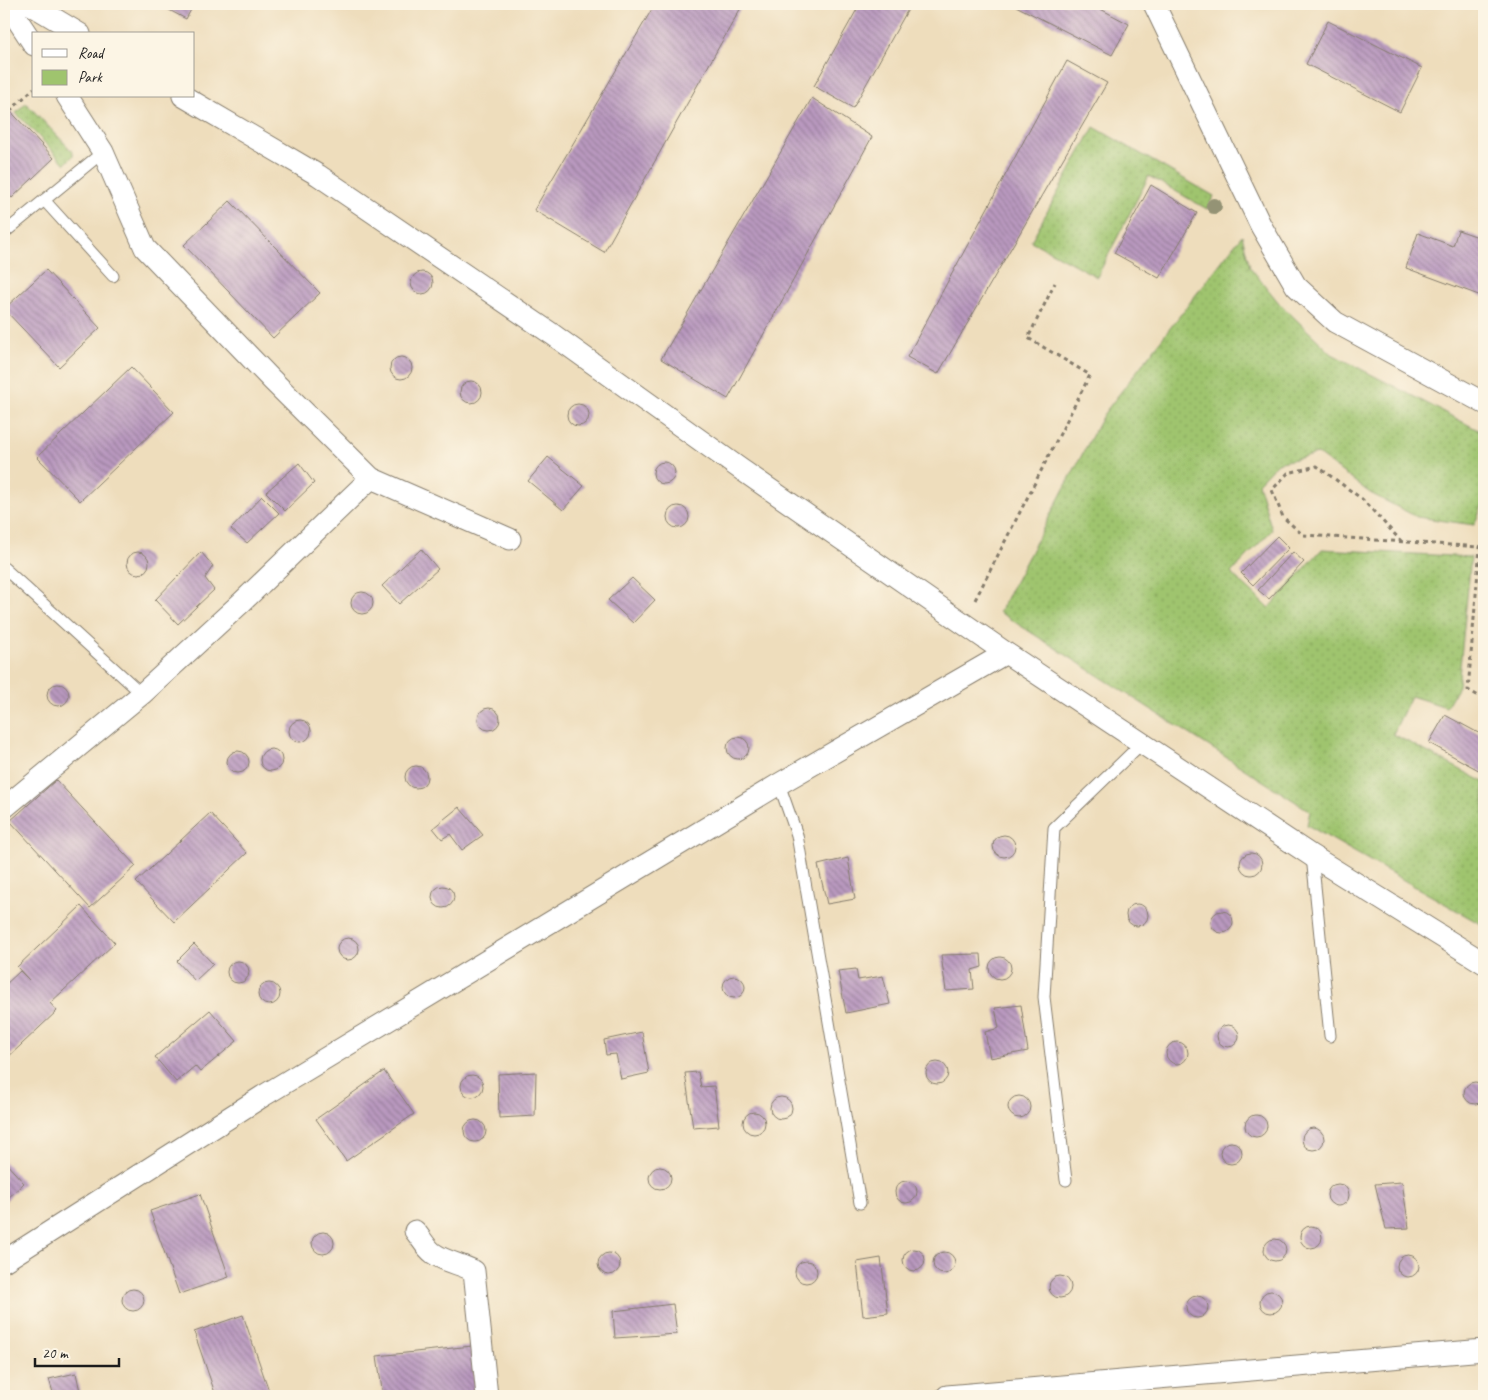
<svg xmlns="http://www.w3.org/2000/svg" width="1488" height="1400" viewBox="0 0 1488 1400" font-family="Caveat,sans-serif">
  <defs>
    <pattern id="green-dots" width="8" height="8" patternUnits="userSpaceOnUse" patternTransform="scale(1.25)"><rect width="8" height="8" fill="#9fc46e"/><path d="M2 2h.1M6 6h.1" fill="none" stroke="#88a85f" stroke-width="1.8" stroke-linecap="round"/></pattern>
    <pattern id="building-back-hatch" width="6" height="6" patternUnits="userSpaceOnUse" patternTransform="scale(1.25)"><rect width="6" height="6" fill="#b999bf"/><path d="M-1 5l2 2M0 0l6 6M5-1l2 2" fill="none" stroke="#967c9a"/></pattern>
  </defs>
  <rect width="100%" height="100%" fill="#fcf5e5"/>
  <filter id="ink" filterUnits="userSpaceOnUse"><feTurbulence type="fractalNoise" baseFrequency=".02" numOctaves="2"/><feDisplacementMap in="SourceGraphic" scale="10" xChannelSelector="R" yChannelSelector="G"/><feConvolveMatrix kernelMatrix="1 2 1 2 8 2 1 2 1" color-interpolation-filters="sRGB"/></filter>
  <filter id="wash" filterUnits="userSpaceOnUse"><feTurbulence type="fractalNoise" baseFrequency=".0096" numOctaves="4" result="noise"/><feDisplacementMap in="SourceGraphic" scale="20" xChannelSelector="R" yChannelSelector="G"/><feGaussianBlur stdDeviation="1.12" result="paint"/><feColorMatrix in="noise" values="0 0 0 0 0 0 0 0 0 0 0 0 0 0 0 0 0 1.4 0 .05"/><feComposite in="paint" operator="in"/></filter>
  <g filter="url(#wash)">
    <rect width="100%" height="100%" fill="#eeddbc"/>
    <!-- green -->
    <path fill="url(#green-dots)" stroke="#5e7045" d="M26,103L73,152V156L65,164L16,113Z
      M1094,127L1214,196L1207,209L1149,176L1097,277L1031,241Z
      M1242,235L1250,267L1279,303L1332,354L1484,433V502L1474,525L1417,517L1370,493L1318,454L1277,463L1258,483L1272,530L1231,573L1269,608L1322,549L1471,557L1458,687L1446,707L1411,696L1393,734L1484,782V926L1307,825L1310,811L999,612L1103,415Z"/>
    <g id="blocks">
      <!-- building -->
      <path fill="url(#building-back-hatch)" d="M158,4H194L186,19Z
        M655,4H743L604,252L534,210Z
        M860,4H911L853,108L814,86Z
        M1012,4H1091L1129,24L1112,55Z
        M1328,21L1422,68L1400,112L1306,64Z
        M1067,61L1107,83L938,374L907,357Z
        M812,98L872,137L728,399L661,359Z
        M4,104L54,158L12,198L4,189Z
        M1151,185L1197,213L1159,278L1114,253Z
        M230,201L320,293L273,338L184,245Z
        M1458,230L1484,239V297L1406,268L1418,233L1453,246Z
        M46,270L100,328L59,367L4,309Z
        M411 283a11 11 0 1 1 22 0a11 11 0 1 1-22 0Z
        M390 368a11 11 0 1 1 22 0a11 11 0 1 1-22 0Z
        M131,367L174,412L80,501L37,457Z
        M460 392a11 11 0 1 1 22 0a11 11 0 1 1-22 0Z
        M567 415a11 11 0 1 1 22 0a11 11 0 1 1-22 0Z
        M548,457L584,486L563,510L528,481Z
        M653 473a11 11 0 1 1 22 0a11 11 0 1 1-22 0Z
        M299,463L314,483L285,511L266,492Z
        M262,496L279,513L247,543L231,529Z
        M667 517a11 11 0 1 1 22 0a11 11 0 1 1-22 0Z
        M1277,536L1289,548L1253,585L1241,573Z
        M421,549L438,569L399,604L382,586Z
        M201,552L213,566L205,578L214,590L178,624L155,600Z
        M1293,552L1304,562L1269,599L1258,590Z
        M127 563a11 11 0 1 1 22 0a11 11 0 1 1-22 0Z
        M632,578L655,600L633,623L608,600Z
        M351 603a11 11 0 1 1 22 0a11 11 0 1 1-22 0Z
        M47 695a11 11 0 1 1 22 0a11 11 0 1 1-22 0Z
        M478 719a11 11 0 1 1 22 0a11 11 0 1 1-22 0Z
        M1445,715L1484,736V773L1429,743Z
        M289 731a11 11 0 1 1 22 0a11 11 0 1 1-22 0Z
        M727 748a11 11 0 1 1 22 0a11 11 0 1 1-22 0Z
        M260 760a11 11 0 1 1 22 0a11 11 0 1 1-22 0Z
        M227 762a11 11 0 1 1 22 0a11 11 0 1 1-22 0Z
        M405 777a11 11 0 1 1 22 0a11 11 0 1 1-22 0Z
        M56,780L136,866L90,908L10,821Z
        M459,807L483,835L462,850L450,834L442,839L433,828Z
        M210,813L247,853L174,922L136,882Z
        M993 846a11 11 0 1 1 22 0a11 11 0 1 1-22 0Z
        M1240 864a11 11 0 1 1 22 0a11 11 0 1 1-22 0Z
        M848,858L855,899L827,904L818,865Z
        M432 897a11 11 0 1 1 22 0a11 11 0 1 1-22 0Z
        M1126 915a11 11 0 1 1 22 0a11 11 0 1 1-22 0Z
        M81,906L115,943L50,1003L57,1011L4,1061V986L20,971L29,980L17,967Z
        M1211 922a11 11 0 1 1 22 0a11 11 0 1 1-22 0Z
        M337 949a11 11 0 1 1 22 0a11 11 0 1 1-22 0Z
        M194,944L213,964L195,981L177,961Z
        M981,954L982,967L972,970L974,989L946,991L941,955Z
        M989 968a11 11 0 1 1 22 0a11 11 0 1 1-22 0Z
        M227 972a11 11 0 1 1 22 0a11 11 0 1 1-22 0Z
        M856,969L858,980L883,976L890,1004L846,1013L838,971Z
        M723 987a11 11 0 1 1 22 0a11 11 0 1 1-22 0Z
        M258 994a11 11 0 1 1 22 0a11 11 0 1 1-22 0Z
        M1021,1005L1028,1051L990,1058L985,1032L999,1028L995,1008Z
        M210,1010L237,1041L200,1072L195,1066L176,1082L155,1057Z
        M1217 1036a11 11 0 1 1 22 0a11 11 0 1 1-22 0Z
        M642,1032L649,1073L621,1079L616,1054L606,1055L604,1040Z
        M1166 1053a11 11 0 1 1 22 0a11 11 0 1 1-22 0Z
        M926 1073a11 11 0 1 1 22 0a11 11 0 1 1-22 0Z
        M384,1071L414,1114L346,1161L316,1119Z
        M536,1072L535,1116L499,1118L498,1074Z
        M698,1072L701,1087L714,1086L719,1126L693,1128L685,1073Z
        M461 1086a11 11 0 1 1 22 0a11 11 0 1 1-22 0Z
        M1464 1093a11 11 0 1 1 22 0a11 11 0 1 1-22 0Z
        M1008 1107a11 11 0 1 1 22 0a11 11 0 1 1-22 0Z
        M770 1108a11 11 0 1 1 22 0a11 11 0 1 1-22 0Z
        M743 1123a11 11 0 1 1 22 0a11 11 0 1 1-22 0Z
        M1245 1126a11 11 0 1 1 22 0a11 11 0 1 1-22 0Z
        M464 1131a11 11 0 1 1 22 0a11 11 0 1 1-22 0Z
        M1302 1139a11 11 0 1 1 22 0a11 11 0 1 1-22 0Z
        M1220 1153a11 11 0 1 1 22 0a11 11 0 1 1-22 0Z
        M4,1161L24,1183L4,1202Z
        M649 1178a11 11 0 1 1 22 0a11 11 0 1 1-22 0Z
        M895 1192a11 11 0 1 1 22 0a11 11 0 1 1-22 0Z
        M1402,1182L1409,1228L1386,1229L1375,1184Z
        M1327 1195a11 11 0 1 1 22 0a11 11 0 1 1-22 0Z
        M200,1194L229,1277L179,1294L150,1211Z
        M1300 1237a11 11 0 1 1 22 0a11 11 0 1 1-22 0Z
        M312 1243a11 11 0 1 1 22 0a11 11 0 1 1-22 0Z
        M1264 1250a11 11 0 1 1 22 0a11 11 0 1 1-22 0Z
        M903 1260a11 11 0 1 1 22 0a11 11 0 1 1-22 0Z
        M933 1263a11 11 0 1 1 22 0a11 11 0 1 1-22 0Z
        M598 1264a11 11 0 1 1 22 0a11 11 0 1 1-22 0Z
        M1397 1266a11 11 0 1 1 22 0a11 11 0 1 1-22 0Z
        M881,1258L888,1313L863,1316L857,1262Z
        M795 1272a11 11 0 1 1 22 0a11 11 0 1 1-22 0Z
        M1049 1287a11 11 0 1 1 22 0a11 11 0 1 1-22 0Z
        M122 1300a11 11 0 1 1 22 0a11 11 0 1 1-22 0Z
        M1260 1302a11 11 0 1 1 22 0a11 11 0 1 1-22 0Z
        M1186 1307a11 11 0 1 1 22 0a11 11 0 1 1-22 0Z
        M673,1304L677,1334L615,1338L613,1311Z
        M243,1315L269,1391L254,1396H216L194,1332Z
        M472,1346L476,1396H383L377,1356Z
        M76,1373L81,1396H54L49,1379Z"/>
    </g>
  </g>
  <g filter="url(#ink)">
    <use href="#blocks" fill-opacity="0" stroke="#857c6c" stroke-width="1"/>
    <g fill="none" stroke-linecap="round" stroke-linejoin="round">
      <!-- service casing -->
      <g stroke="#857c6c" stroke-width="13">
        <path id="service" d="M44,200L113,276
          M4,233L103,152
          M4,568L142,694
          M779,784L797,835L860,1203
          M1312,856L1330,1036
          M1066,1180L1044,997L1054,828L1142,743"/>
      </g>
      <!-- minor casing -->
      <g stroke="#857c6c" stroke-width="23">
        <path id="minor" d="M7,4L34,45
          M30,4L80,34
          M1154,4L1261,226L1296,286L1335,322L1484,403
          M67,96L103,152L145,248L272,380L371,478L510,539
          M183,96L318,175L552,334L739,468L1006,653L1312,856L1484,963
          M4,808L142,694L242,602L371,478
          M415,1231C421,1238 426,1248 433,1253C445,1262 461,1264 474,1271L487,1396
          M4,1261L263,1096L779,784L1006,653
          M947,1396L1484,1350"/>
      </g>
      <!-- path -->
      <path stroke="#857c6c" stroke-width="3" stroke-dasharray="4 4" stroke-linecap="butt" d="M10,111L34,88
        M1484,538L1480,547L1468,690L1484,699
        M1402,542L1362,499L1317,466L1288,473L1272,490L1283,517L1303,535L1480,547
        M975,600L1090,375L1028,338L1055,283"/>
      <!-- service -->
      <use href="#service" stroke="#fff" stroke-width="11"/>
      <!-- minor -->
      <use href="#minor" stroke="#fff" stroke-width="21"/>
    </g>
    <!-- trees -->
    <circle fill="#949374" cx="1214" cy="206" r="8"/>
  </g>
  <!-- margin -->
  <rect width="1488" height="1400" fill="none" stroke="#fcf5e5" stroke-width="20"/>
  <!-- legend -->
  <rect x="32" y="32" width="162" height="65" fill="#fcf5e5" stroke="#a29e95"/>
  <rect x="42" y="49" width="25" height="8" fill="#ffffff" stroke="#a29e95"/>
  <text x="78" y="58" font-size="15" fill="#1c1c1c">Road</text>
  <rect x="42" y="70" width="25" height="15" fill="#9fc46e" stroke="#a29e95"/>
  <text x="78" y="82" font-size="15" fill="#1c1c1c">Park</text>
  <!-- scale -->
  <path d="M35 1358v8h84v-8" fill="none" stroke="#1c1c1c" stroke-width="2.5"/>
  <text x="42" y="1358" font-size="15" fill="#1c1c1c" stroke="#fcf5e5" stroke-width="4" paint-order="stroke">20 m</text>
</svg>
